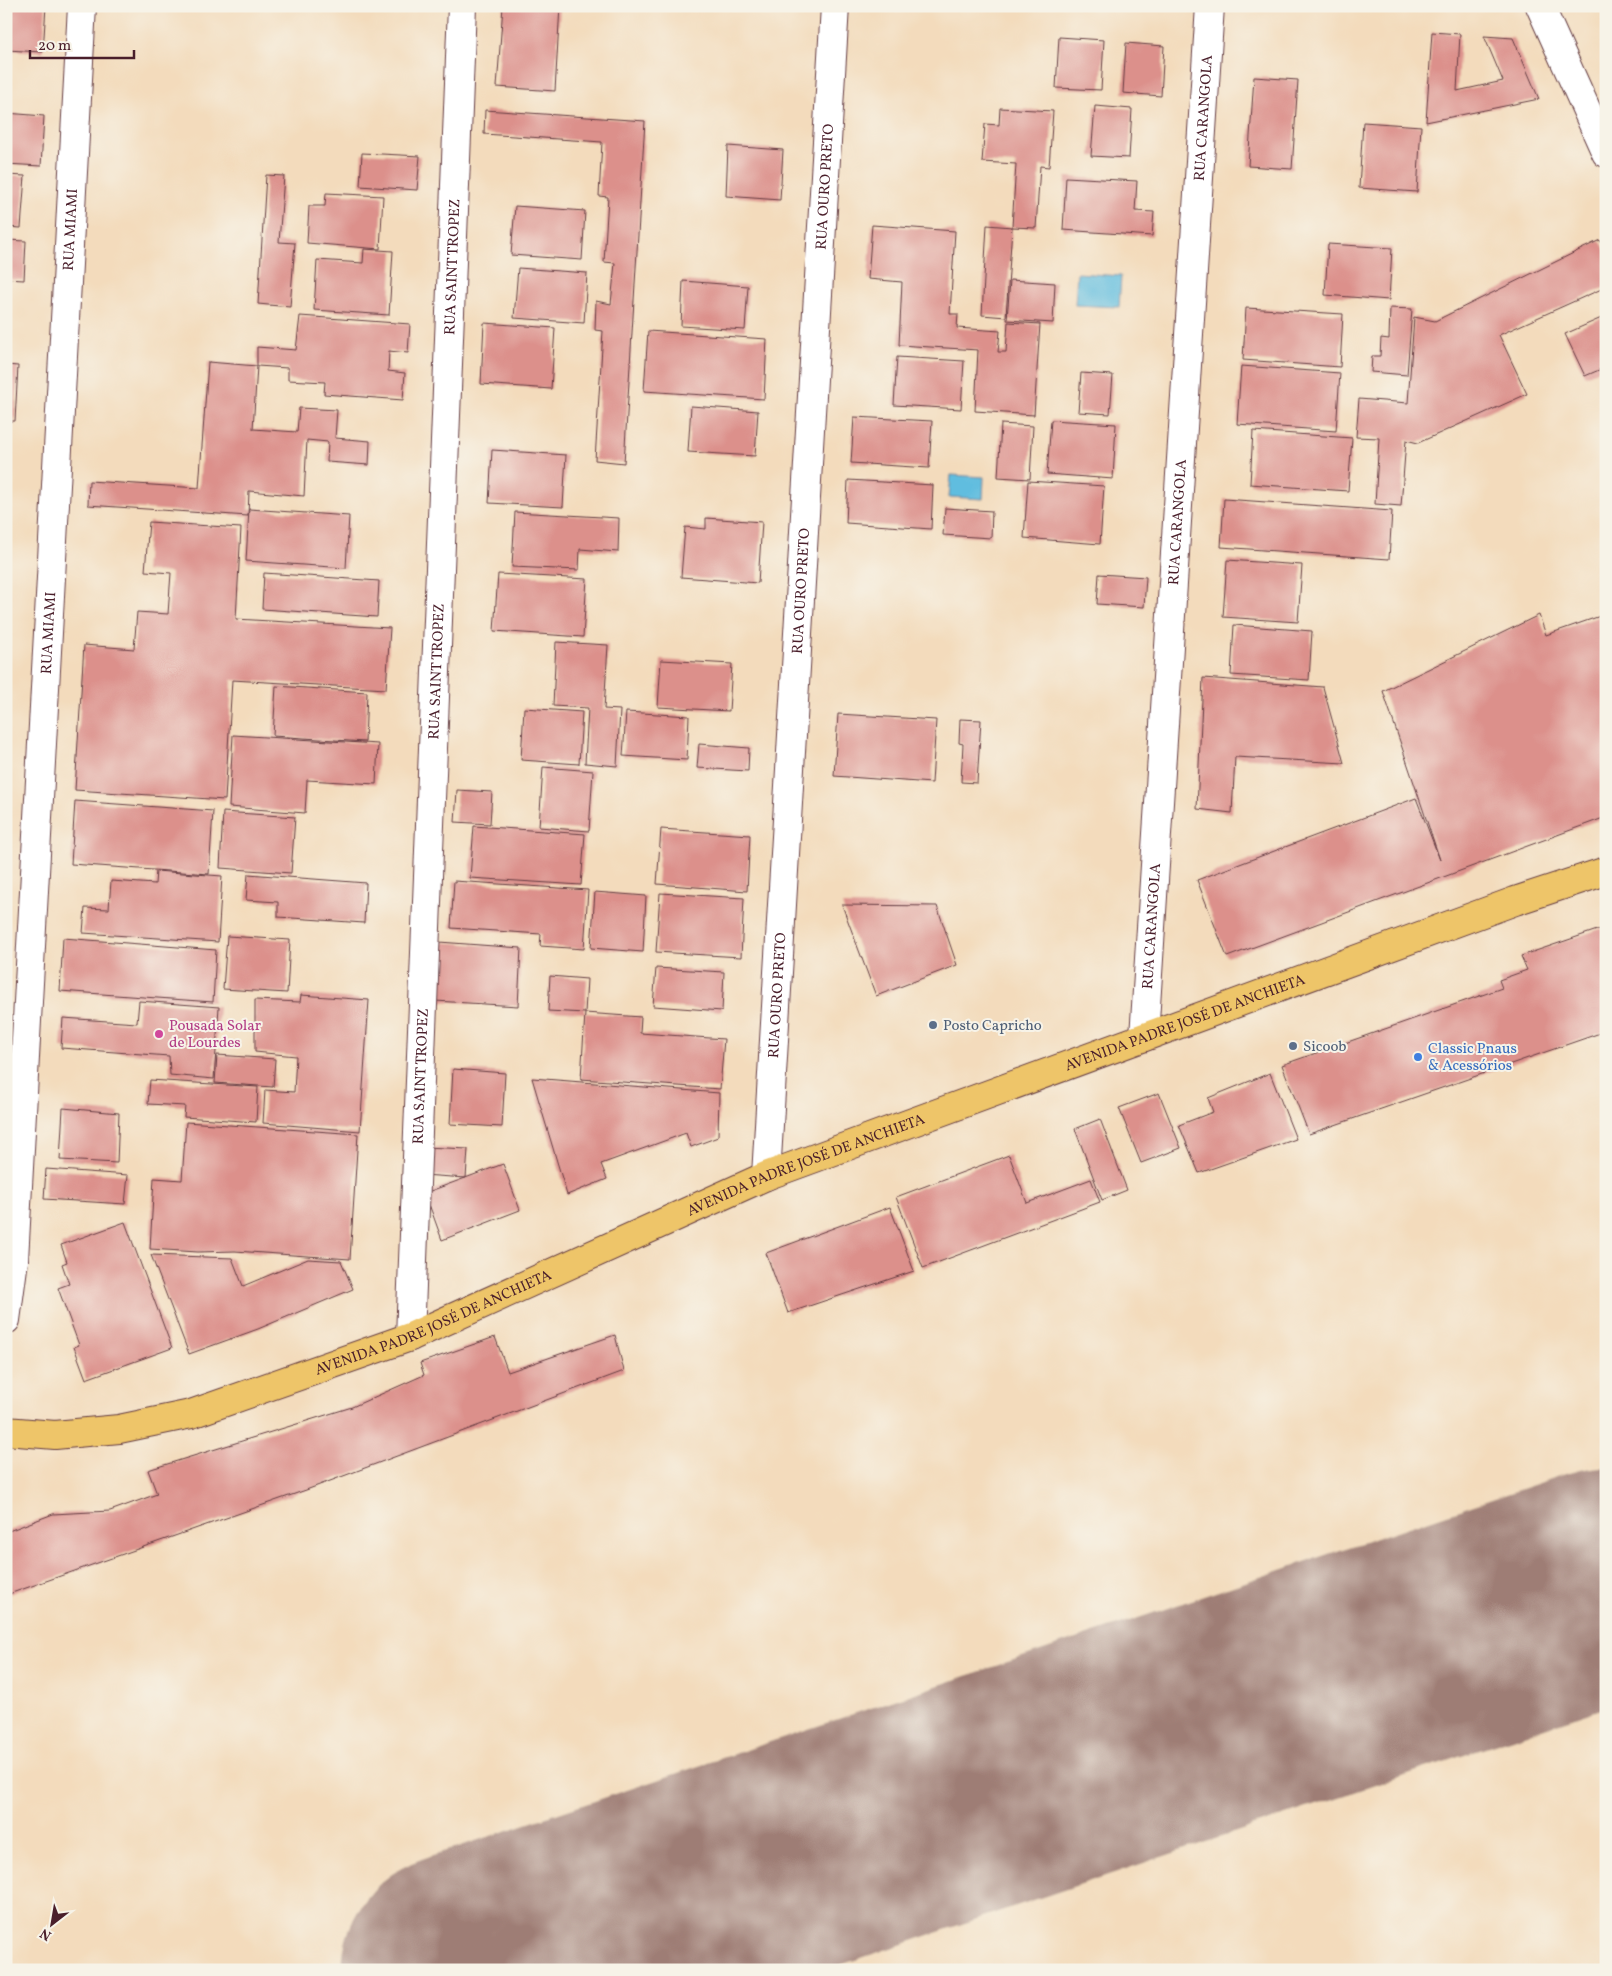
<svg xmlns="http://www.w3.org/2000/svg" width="1612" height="1976" viewBox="0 0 1612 1976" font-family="Vollkorn,serif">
  <rect width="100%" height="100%" fill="#f7f3e8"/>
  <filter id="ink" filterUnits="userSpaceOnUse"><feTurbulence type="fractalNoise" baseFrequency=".02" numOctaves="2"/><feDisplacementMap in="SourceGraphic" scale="10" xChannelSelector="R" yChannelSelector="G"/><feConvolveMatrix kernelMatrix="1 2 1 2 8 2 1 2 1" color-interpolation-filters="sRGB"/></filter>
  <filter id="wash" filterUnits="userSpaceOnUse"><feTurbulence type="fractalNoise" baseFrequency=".0096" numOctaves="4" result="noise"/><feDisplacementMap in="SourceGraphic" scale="20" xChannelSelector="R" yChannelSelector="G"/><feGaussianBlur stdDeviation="1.12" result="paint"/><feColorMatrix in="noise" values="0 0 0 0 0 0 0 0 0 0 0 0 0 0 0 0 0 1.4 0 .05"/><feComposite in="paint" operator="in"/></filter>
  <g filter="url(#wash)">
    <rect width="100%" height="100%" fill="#f3dbbc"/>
    <!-- water -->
    <path fill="#61bddf" stroke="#566e85" d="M1077,273L1121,276L1119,307L1075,305Z
      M951,475L984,477L983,499L949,497Z"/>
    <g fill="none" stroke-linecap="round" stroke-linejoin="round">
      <!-- runway -->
      <path stroke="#9e7d74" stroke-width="234" d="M459,1970L1606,1584"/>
    </g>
    <g id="blocks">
      <!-- building -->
      <path fill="#dc908b" d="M6,6H46L43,52L6,50Z
        M503,6H560L555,91L497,87Z
        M1432,32L1460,34L1457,91L1503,81L1484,36L1513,38L1539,99L1426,122Z
        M1059,37L1104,40L1101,90L1056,88Z
        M1126,43L1164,46L1161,96L1123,93Z
        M1254,77L1298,80L1292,169L1248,166Z
        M1095,106L1132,109L1129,158L1091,156Z
        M1000,108L1053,111L1049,167L1040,166L1036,228L1012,227L1016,164L982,162L985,124L999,125Z
        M485,110L645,121L624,463L595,460L603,331L595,330L596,301L611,304L615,263L604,262L608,197L599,196L602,142L484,134Z
        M6,113L44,116L41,166L6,164Z
        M1363,122L1421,126L1417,192L1359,188Z
        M728,146L783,150L780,200L726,196Z
        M362,153L420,156L417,190L360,186Z
        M6,175L25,176L21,228L6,227Z
        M266,175L284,176L279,242L295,243L290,307L258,304Z
        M1066,177L1137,181L1135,211L1154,212L1152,236L1063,230Z
        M326,193L383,196L380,249L307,243L309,206H325Z
        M515,206L585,211L582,260L511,255Z
        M872,225L955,231L950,314H958L957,328L1000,331L998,352H1006L1008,322L1040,324L1034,415L975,411L978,350L899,345L902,282L868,279Z
        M987,225L1012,227L1006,317L982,315Z
        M6,240L26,241L24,280L6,279Z
        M1600,240L1606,251V287L1499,335L1527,394L1418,443L1406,440L1401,506L1375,504L1379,438L1356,437L1359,399L1408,403L1414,317L1435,321Z
        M1328,244L1392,248L1389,300L1325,295Z
        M364,249L393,251L389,315L314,310L317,260L363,263Z
        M518,268L587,273L584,323L514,318Z
        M1010,280L1055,283L1053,323L1007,320Z
        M683,281L748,286L745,330L681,326Z
        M1246,308L1343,314L1340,367L1243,360Z
        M1390,308L1412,309L1407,375L1371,372L1372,356H1380L1381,338L1389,339Z
        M300,316L410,324L408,353L389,351L388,371L405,373L403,400L324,394L325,382L288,380V368L257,366V347L296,350Z
        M1606,316V367L1585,376L1565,334Z
        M484,323L555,328L551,389L481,384Z
        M648,331L767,339L764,399L644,391Z
        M897,357L964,361L961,409L894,405Z
        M208,362L257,366L253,429L297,432L299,408L337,410L335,438L370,441L369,465L327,462L328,442L307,440L304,496L249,491L248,516L88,505L89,481L199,488Z
        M6,365L18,366L15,421H6Z
        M1241,366L1340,373L1336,431L1237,424Z
        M1081,373L1113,375L1110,414L1078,412Z
        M691,406L758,411L755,456L688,452Z
        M854,417L932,421L929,468L851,463Z
        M1051,420L1116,424L1113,479L1047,474Z
        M1001,424L1033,426L1030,479L998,477Z
        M1253,431L1352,438L1348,491L1250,484Z
        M492,450L566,455L563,507L489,503Z
        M848,480L933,485L931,529L846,523Z
        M1028,481L1104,486L1100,544L1024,538Z
        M1224,499L1392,511L1389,559L1221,547Z
        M945,508L992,511L991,538L943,535Z
        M249,509L349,516L346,568L246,561Z
        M515,512L619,518L618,552L580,549L579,570L512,567Z
        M706,518L762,522L758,583L681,577L685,527L706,529Z
        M149,522L241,528L236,619L390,628L386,689L232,680L225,800L75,790L84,645L134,649L137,612L168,614L171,573L145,571Z
        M1227,560L1302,565L1298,622L1223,617Z
        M264,573L379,581L377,617L262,609Z
        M498,574L587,579L583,637L494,631Z
        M1099,574L1146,577L1144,607L1097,604Z
        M1606,614V817L1227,957L1197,880L1416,798L1440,860L1383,691L1539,615L1546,635Z
        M1234,625L1312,631L1309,680L1231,675Z
        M556,642L608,645L604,709L620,710L617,766L585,763L588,708L553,706Z
        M661,660L732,664L729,711L658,707Z
        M1203,678L1323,687L1344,763L1235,757L1232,813L1197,809Z
        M276,686L367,692L365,742L273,736Z
        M524,708L582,712L579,764L521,760Z
        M626,712L689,716L687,760L623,756Z
        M838,714L936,720L932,783L834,776Z
        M960,719L981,720L977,783L961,782L963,744L959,743Z
        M233,735L378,744L376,784L307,780L305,813L229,807Z
        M699,744L749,748L748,771L697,768Z
        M543,767L593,771L589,831L539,827Z
        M457,790L492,792L490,824L455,822Z
        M75,801L213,811L209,874L71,864Z
        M223,812L295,817L291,873L220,868Z
        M474,826L585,834L581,885L470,878Z
        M661,829L750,835L747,891L657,884Z
        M156,871L222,876L218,942L83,933L85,908L109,909L111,881L155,884Z
        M248,874L366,883L364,923L278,917V902L246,900Z
        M454,881L588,890L584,949L540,946L541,934L451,928Z
        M595,892L646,896L643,952L591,948Z
        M660,893L744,898L741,957L656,952Z
        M842,905L937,906L957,965L876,996Z
        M1606,927V1031L1309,1134L1282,1065L1502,988L1499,980L1527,970L1521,956Z
        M227,936L290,940L287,993L223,989Z
        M63,938L216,950L213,1002L60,991Z
        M439,942L521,948L518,1006L435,1001Z
        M656,968L724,972L722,1011L653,1006Z
        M550,976L587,979L585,1013L641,1017L640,1033L724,1039L720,1089L581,1079L585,1013L548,1011Z
        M301,995L369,1000L360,1131L263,1123L265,1090L294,1092L296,1056L255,1052V1000L300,1002Z
        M139,1001L219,1007L214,1079L170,1075L169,1056L61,1048L63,1018L137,1023Z
        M217,1055L275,1059L273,1087L215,1083Z
        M453,1069L505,1073L502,1127L450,1124Z
        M1270,1073L1296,1139L1199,1173L1179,1125L1213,1112L1208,1098Z
        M532,1078L719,1093L718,1137L691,1147L686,1133L601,1164L607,1179L567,1195Z
        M150,1080L258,1087L256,1122L184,1117L185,1106L148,1104Z
        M1159,1093L1181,1148L1141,1163L1119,1108Z
        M63,1108L119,1113L117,1163L60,1160Z
        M1100,1119L1127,1190L1102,1200L1075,1129Z
        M186,1122L358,1134L350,1259L235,1251L198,1252L150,1249L154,1178L182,1180Z
        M425,1147L468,1149L466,1178L423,1175Z
        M1009,1155L1027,1203L1091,1179L1100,1202L923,1268L896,1197Z
        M503,1164L520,1210L442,1240L425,1193Z
        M46,1169L128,1175L125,1204L44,1199Z
        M890,1207L914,1271L788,1313L766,1253Z
        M125,1222L172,1348L86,1379L74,1347L79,1345L58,1288L69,1284L62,1264L67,1262L61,1245Z
        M151,1255L232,1258L243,1286L308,1259L341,1261L353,1289L258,1329L189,1354Z
        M615,1335L624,1371L306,1490L6,1595V1532L53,1514L110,1511L157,1494L148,1470L352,1407L424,1375L420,1363L495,1337L508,1372Z"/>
    </g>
  </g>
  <g filter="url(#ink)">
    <use href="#blocks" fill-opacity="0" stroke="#633b41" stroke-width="1"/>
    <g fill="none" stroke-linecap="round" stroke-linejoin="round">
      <!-- minor casing -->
      <g stroke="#633b41" stroke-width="30">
        <g id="minor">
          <path d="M1540,6L1606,153"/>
          <path id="s1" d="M1144,1037L1210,6"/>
          <path id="s2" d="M766,1176L835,6"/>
          <path d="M6,1245L14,1260L6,1320"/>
          <path id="s3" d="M14,1260L82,6"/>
          <path id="s4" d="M410,1337L462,6"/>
        </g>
      </g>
      <!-- major casing -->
      <g stroke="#633b41" stroke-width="30">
        <g id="major">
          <path id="s5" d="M6,1431L55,1435L119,1429L191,1414L410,1337L766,1176L1515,901L1606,871"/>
        </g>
      </g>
      <!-- minor -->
      <use href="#minor" stroke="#fff" stroke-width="28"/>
      <!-- major -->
      <use href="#major" stroke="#eec569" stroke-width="28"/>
    </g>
  </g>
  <!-- markers -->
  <g fill="#5c6f8a" stroke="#f7f3e8" stroke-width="2">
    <circle cx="933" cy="1025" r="5"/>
    <circle cx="1293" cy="1046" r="5"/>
  </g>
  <circle fill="#d1479c" stroke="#f7f3e8" stroke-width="2" cx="159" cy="1034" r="5"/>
  <circle fill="#3f7fe0" stroke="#f7f3e8" stroke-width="2" cx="1418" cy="1057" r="5"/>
  <g text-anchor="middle" stroke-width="4" stroke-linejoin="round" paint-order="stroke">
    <!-- street labels -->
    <g font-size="15" fill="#4a1f2b" stroke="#f7f3e8">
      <text dy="5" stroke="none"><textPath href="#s1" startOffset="921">RUA CARANGOLA</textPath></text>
      <text dy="5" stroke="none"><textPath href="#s2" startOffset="991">RUA OURO PRETO</textPath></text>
      <text dy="5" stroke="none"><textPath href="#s3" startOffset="1032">RUA MIAMI</textPath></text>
      <text dy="5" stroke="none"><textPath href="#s4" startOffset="1071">RUA SAINT TROPEZ</textPath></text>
      <text dy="5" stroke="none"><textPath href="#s1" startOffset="516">RUA CARANGOLA</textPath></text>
      <text dy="5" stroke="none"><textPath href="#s2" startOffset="586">RUA OURO PRETO</textPath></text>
      <text dy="5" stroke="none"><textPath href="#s3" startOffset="628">RUA MIAMI</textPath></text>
      <text dy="5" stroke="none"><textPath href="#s4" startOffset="666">RUA SAINT TROPEZ</textPath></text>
      <text dy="5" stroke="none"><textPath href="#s1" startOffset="111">RUA CARANGOLA</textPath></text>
      <text dy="5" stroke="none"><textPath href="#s2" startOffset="181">RUA OURO PRETO</textPath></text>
      <text dy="5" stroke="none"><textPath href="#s5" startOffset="1256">AVENIDA PADRE JOSÉ DE ANCHIETA</textPath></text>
      <text dy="5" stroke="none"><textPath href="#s4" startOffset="261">RUA SAINT TROPEZ</textPath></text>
      <text dy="5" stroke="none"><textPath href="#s5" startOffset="851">AVENIDA PADRE JOSÉ DE ANCHIETA</textPath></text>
      <text dy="5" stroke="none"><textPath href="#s5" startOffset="446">AVENIDA PADRE JOSÉ DE ANCHIETA</textPath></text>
    </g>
    <!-- hotel labels -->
    <g font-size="15" fill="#b23c85" stroke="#f7f3e8" text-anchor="start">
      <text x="169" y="1030">Pousada Solar<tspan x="169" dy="17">de Lourdes</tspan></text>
    </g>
    <!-- service labels -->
    <g font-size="15" fill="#4e5e75" stroke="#f7f3e8" text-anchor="start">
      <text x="943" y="1030">Posto Capricho</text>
      <text x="1303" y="1051">Sicoob</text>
    </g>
    <!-- shop labels -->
    <g font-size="15" fill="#366cbe" stroke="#f7f3e8" text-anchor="start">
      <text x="1428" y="1053">Classic Pnaus<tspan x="1428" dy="17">&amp; Acessórios</tspan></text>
    </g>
  </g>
  <!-- margin -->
  <rect width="1612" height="1976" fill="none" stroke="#f7f3e8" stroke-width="25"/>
  <!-- north arrow -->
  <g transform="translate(52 1924) rotate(211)" stroke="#f7f3e8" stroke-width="4" paint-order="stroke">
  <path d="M0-4L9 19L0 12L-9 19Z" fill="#4a1f2b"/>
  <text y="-8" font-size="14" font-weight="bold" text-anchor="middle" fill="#4a1f2b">N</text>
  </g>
  <!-- scale -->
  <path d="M30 50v8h104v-8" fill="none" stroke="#4a1f2b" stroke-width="2.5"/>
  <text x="38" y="50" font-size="15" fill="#4a1f2b" stroke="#f7f3e8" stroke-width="4" paint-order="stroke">20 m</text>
</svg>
